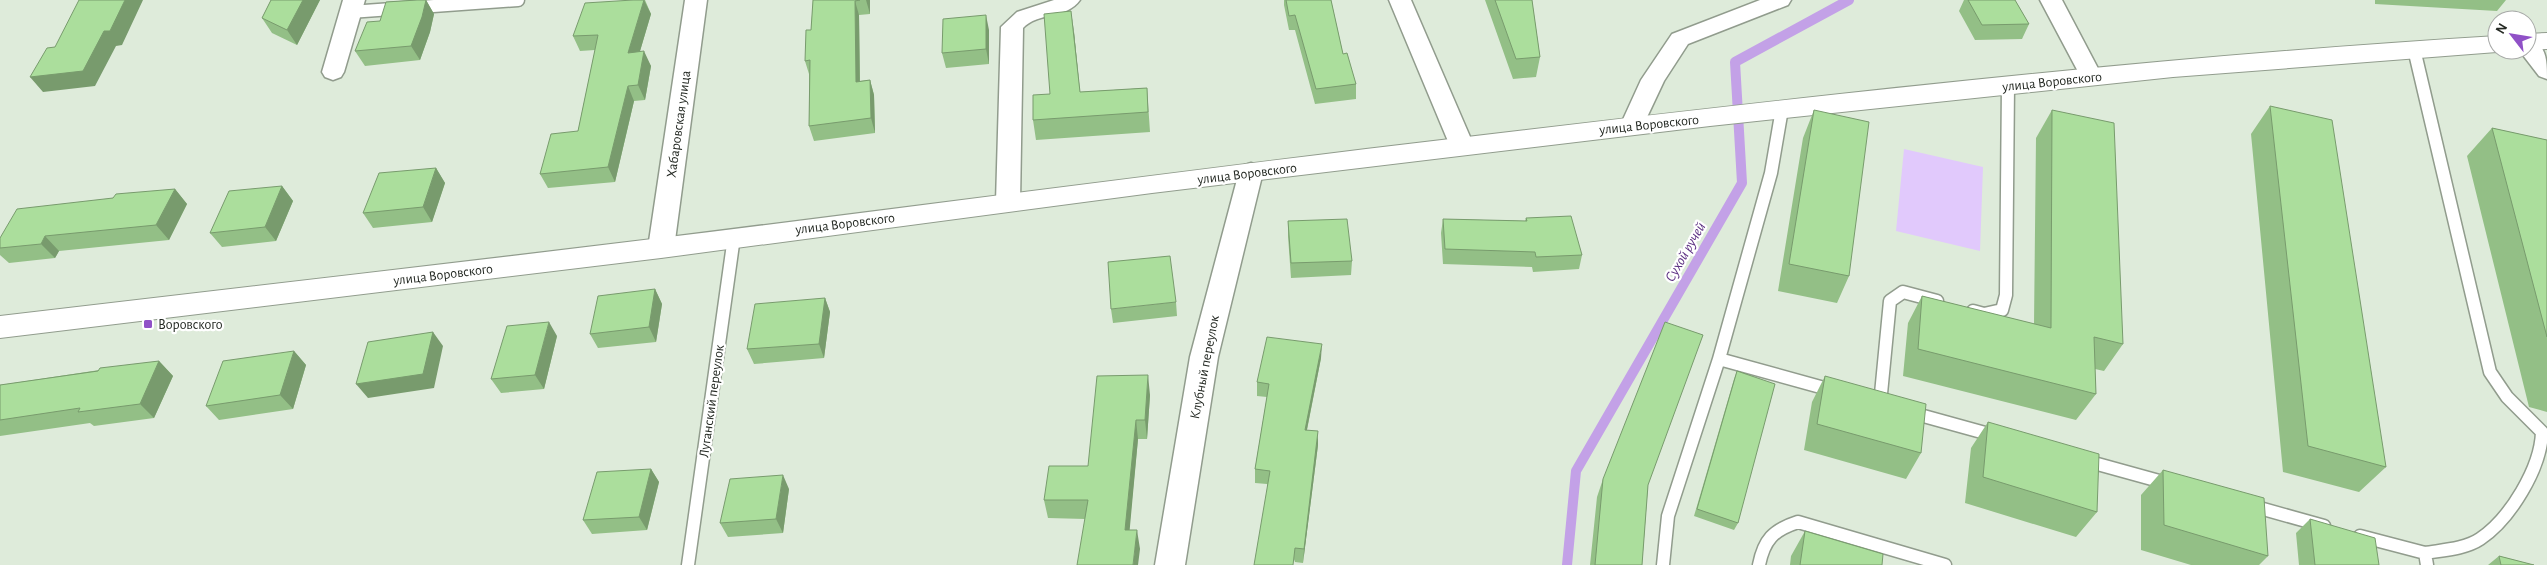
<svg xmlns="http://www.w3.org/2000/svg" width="2547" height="565" viewBox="0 0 2547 565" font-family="'Alegreya Sans',sans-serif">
  <rect width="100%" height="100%" fill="#deebda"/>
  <!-- green -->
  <path fill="#e1c9fc" d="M1904,149L1983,167L1980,251L1896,231Z"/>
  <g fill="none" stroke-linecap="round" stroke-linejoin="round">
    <!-- stream -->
    <path stroke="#c3a1e7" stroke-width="10" d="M1567,565L1576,471L1742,183L1735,62L1849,0"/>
    <!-- lane casing -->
    <g stroke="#919c8d" stroke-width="15">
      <path id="lane" d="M350,12L518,0
        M2414,49L2490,372L2507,397L2542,432C2541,468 2510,519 2480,539C2465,549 2443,550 2425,553L2427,565
        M1973,311L1984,314L2002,310L2006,295L2008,85
        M1719,359L1835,391
        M1880,404L1890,301L1903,292L1937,301
        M1909,412L1996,436
        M2083,460L2170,484
        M2249,505L2324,526
        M2360,536L2425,553
        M688,565L734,237
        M1663,565L1668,516L1719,359L1771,173L1782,109
        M1759,565C1764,540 1773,530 1798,522L1945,565"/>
    </g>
    <!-- street casing -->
    <g stroke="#919c8d" stroke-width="3">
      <path id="street" d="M343,0H365L344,72L341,77L333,80L325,77L322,72Z
        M685,0H707L674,248L670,255L661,257L652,255L648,248Z
        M1054,0H1080C1067,19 1038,12 1023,28L1020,202L1017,208L1008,211L999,208L996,202L1001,27L1017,12Z
        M1389,0H1411L1474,146L1471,152L1462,154L1453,152L1450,146Z
        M1760,0H1791L1788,5L1688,44L1664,81L1640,132L1632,134L1624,132L1620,126L1641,80L1672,34Z
        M2040,0H2062L2102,76L2099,81L2091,84L2083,81Z
        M2527,38C2547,43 2547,61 2547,79L2539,76L2519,50H2527Z
        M1251,163L1260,166L1263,172L1218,357L1185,565H1155L1190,357L1239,172L1242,166Z"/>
    </g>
    <!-- primary casing -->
    <g stroke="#919c8d" stroke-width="2">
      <path id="primary" d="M2547,33V49L2527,50V34Z
        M2497,36V50H2503L2497,52L2173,77L1710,126L1152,193L661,258L0,338V316C217,290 435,266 652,239C890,210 1128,178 1366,149C1742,104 2119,59 2497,36Z"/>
    </g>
    <!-- lane -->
    <use href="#lane" stroke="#fff" stroke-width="12"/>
    <!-- street -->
    <use href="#street" fill="#fff" fill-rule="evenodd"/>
    <!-- primary -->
    <use href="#primary" fill="#fff" fill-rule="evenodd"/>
  </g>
  <!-- wall -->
  <path fill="#93bf86" d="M271,0H320L297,45L272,33L262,18Z
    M417,0H426L434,14L430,32L420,60L365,66L355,51L380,21Z
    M633,0H645L651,14L640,51L651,66L645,100L634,101L615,182L548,188L540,174L578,131L595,50L580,51L573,36Z
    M813,0H870V14L859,15L860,81L870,80L874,95L875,133L814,141L809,126V74L805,61L811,30Z
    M1284,0H1331L1343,54L1356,84V99L1315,104L1295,30H1289L1284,5Z
    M1485,0H1532L1540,57L1536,77L1513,79Z
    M1964,0H2015L2029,24L2022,39L1975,40L1959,11Z
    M2375,0H2506L2497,11L2375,4Z
    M989,30V64L946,68L942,53Z
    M1074,32L1080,92L1147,88L1150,132L1036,140L1033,120L1050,94Z
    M2270,106L2386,467L2359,492L2283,472L2251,134Z
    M1814,110L1849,276L1837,303L1778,291L1803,138Z
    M2052,110L2123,344L2104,371L2095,369L2096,394L2076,420L1903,376L1908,323L1922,296L2034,324L2036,138Z
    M2492,128L2547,140V412L2529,407L2467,156Z
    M436,168L445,183L432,222L373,228L363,213Z
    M282,186L293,201L276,241L222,247L210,233Z
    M175,189L187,204L169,240L59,251L55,258L9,263L0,255V238L113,198Z
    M1526,218L1582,255L1579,269L1533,272L1532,267L1443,264L1441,233L1443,219L1525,221Z
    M1288,221L1352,261L1351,275L1291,278L1288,236Z
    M655,289L662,304L656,342L598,348L590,334Z
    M825,298L830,312L824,358L754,364L747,349Z
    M1176,302L1177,316L1113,323L1111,309Z
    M557,336L544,389L501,393L491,379Z
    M294,351L306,365L293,409L219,420L206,406Z
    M1321,358L1307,430L1318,445L1303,563L1295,562L1267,484L1255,483V469L1267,397L1257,396V382Z
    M159,361L173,376L154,418L94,426L90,423L0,436V385Z
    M1737,371L1738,523L1734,530L1694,516L1734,379Z
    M1825,376L1921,453L1906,479L1804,450L1812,402Z
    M1150,395L1147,439H1138L1129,530L1140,549L1085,519L1048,518L1044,500L1088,466Z
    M1988,422L2097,512L2076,537L1965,503L1971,448Z
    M651,469L659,482L647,530L592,534L583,520Z
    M2163,470L2268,556L2259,565H2191L2141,550V495Z
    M1603,479L1648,486L1642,565H1590L1597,497Z
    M789,489L783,533L728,537L720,523Z
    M2310,519L2379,565H2299L2296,533Z
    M1805,531L1882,565H1790L1791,556Z
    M2499,556L2534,565H2488Z"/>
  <!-- shaded-wall -->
  <path fill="#789b6d" d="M125,0H143L122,45L116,46L95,86L43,92L30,77L104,31Z
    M303,0H320L297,45L287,30Z
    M426,0L434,14L430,32L420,60L411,46Z
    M644,0L651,14L635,68L628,53Z
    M866,0H870V14Z
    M855,1L859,15L860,97L856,82Z
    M1071,11L1074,32L1082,112L1080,92Z
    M986,15L989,30V64L986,49Z
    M644,51L651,66L645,100L638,85Z
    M870,80L874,95L875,133L871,118Z
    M628,86L634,101L615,182L608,167Z
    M436,168L445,183L432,222L423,207Z
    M282,186L293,201L276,241L265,227Z
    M175,189L187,204L169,240L156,225Z
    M45,236L59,251L55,258L41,244Z
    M655,289L662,304L656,342L649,327Z
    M825,298L830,312L824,358L819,344Z
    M549,322L557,336L544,389L535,375Z
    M433,332L443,346L434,388L368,398L356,384Z
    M1322,344L1321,358L1304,444L1305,430Z
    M294,351L306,365L293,409L280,395Z
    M159,361L173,376L154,418L140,404Z
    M1148,375L1150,395L1147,439L1145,420Z
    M1136,420L1138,439L1128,548L1125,530Z
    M1318,431V445L1303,563L1304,549Z
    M651,469L659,482L647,530L639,517Z
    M783,475L789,489L783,533L776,519Z
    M1137,530L1140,549L1138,565H1133Z"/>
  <!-- building -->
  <path fill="#abde9c" stroke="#789b6d" d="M79,0H125L110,31H104L83,71L30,77L47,48L55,47Z
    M271,0H303L287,30L262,18Z
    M417,0H426L422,17L411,46L355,51L367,22L380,21L386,2Z
    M633,0H644L628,53L644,51L638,85L628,86L608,167L540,174L551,134L578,131L598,35L573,36L585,3Z
    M813,0H860L855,1L856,82L870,80L871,118L809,126L810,60L805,61L806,30H811Z
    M1286,0H1331L1343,54L1347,53L1356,84L1316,89L1295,15L1289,16Z
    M1495,0H1532L1540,57L1516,59Z
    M1968,0H2015L2029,24L1982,25Z
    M1071,11L1080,92L1147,88L1148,112L1033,120V95L1050,94L1044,14Z
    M986,15V49L942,53L943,19Z
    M2270,106L2332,120L2386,467L2308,446Z
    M1814,110L1869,122L1849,276L1789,264Z
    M2052,110L2114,123L2123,344L2094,337L2096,394L1918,349L1922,296L2051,328Z
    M2492,128L2547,140V337Z
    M436,168L423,207L363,213L379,173Z
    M282,186L265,227L210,233L229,191Z
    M175,189L156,225L45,236L41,244L0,248V238L17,209L113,198L116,194Z
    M1571,216L1582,255L1536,257L1535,252L1445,249L1443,219L1527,221L1526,218Z
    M1347,219L1352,261L1291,263L1288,221Z
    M1170,256L1176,302L1111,309L1108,262Z
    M655,289L649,327L590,334L598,296Z
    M825,298L819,344L747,349L755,304Z
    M549,322L535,375L491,379L507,326Z
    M1665,322L1703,335L1648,485L1642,565H1595L1603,479Z
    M433,332L423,374L356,384L368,342Z
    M1267,337L1322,344L1305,430L1318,431L1304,549L1295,548L1293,565H1254L1270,471L1255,469L1269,384L1257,382Z
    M294,351L280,395L206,406L223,361Z
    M159,361L140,404L78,412L80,408L0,420V385L98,371L100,368Z
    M1737,371L1775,384L1738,523L1697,509Z
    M1148,375L1145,420H1136L1125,530H1137L1133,565H1077L1088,500H1044L1049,466H1088L1097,376Z
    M1825,376L1926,404L1921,453L1817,424Z
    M1988,422L2099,454L2097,512L1983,477Z
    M651,469L639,517L583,520L597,472Z
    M2163,470L2264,498L2268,556L2164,525Z
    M783,475L776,519L720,523L730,479Z
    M2310,519L2375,538L2379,565H2315Z
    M1805,531L1883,554L1882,565H1800Z
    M2499,556L2534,565H2501Z"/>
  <!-- markers -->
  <rect fill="#9051c7" stroke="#fff" stroke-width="2" x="143" y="319" width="10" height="10" rx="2.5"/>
  <g text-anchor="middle" stroke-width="4.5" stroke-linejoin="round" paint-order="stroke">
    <!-- street labels -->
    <g font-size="14" fill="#242923" stroke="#fff">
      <text transform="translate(2052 81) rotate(-6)" y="5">улица Воровского</text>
      <text transform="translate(678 124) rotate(-82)" y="5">Хабаровская улица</text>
      <text transform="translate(1649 124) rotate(-6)" y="5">улица Воровского</text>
      <text transform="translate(1247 173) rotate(-7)" y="5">улица Воровского</text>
      <text transform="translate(845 223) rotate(-7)" y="5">улица Воровского</text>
      <text transform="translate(443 274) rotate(-7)" y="5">улица Воровского</text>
      <text transform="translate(1204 367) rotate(-79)" y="5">Клубный переулок</text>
      <text transform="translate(711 401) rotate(-82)" y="5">Луганский переулок</text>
    </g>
    <!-- poi labels -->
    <g font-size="14" fill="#242923" stroke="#fff" text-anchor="start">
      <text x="158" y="329">Воровского</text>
    </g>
    <!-- water labels -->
    <g font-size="15" font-style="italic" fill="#5d3183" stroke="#fff">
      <text transform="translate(1685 252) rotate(-60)" y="5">Сухой ручей</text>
    </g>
  </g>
  <!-- north arrow -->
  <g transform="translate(2512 35) rotate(301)"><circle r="24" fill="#ffffff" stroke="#a7a9a7"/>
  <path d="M0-4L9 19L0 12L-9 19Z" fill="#9051c7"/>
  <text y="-8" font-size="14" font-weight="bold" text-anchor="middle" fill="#242923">N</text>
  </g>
</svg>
